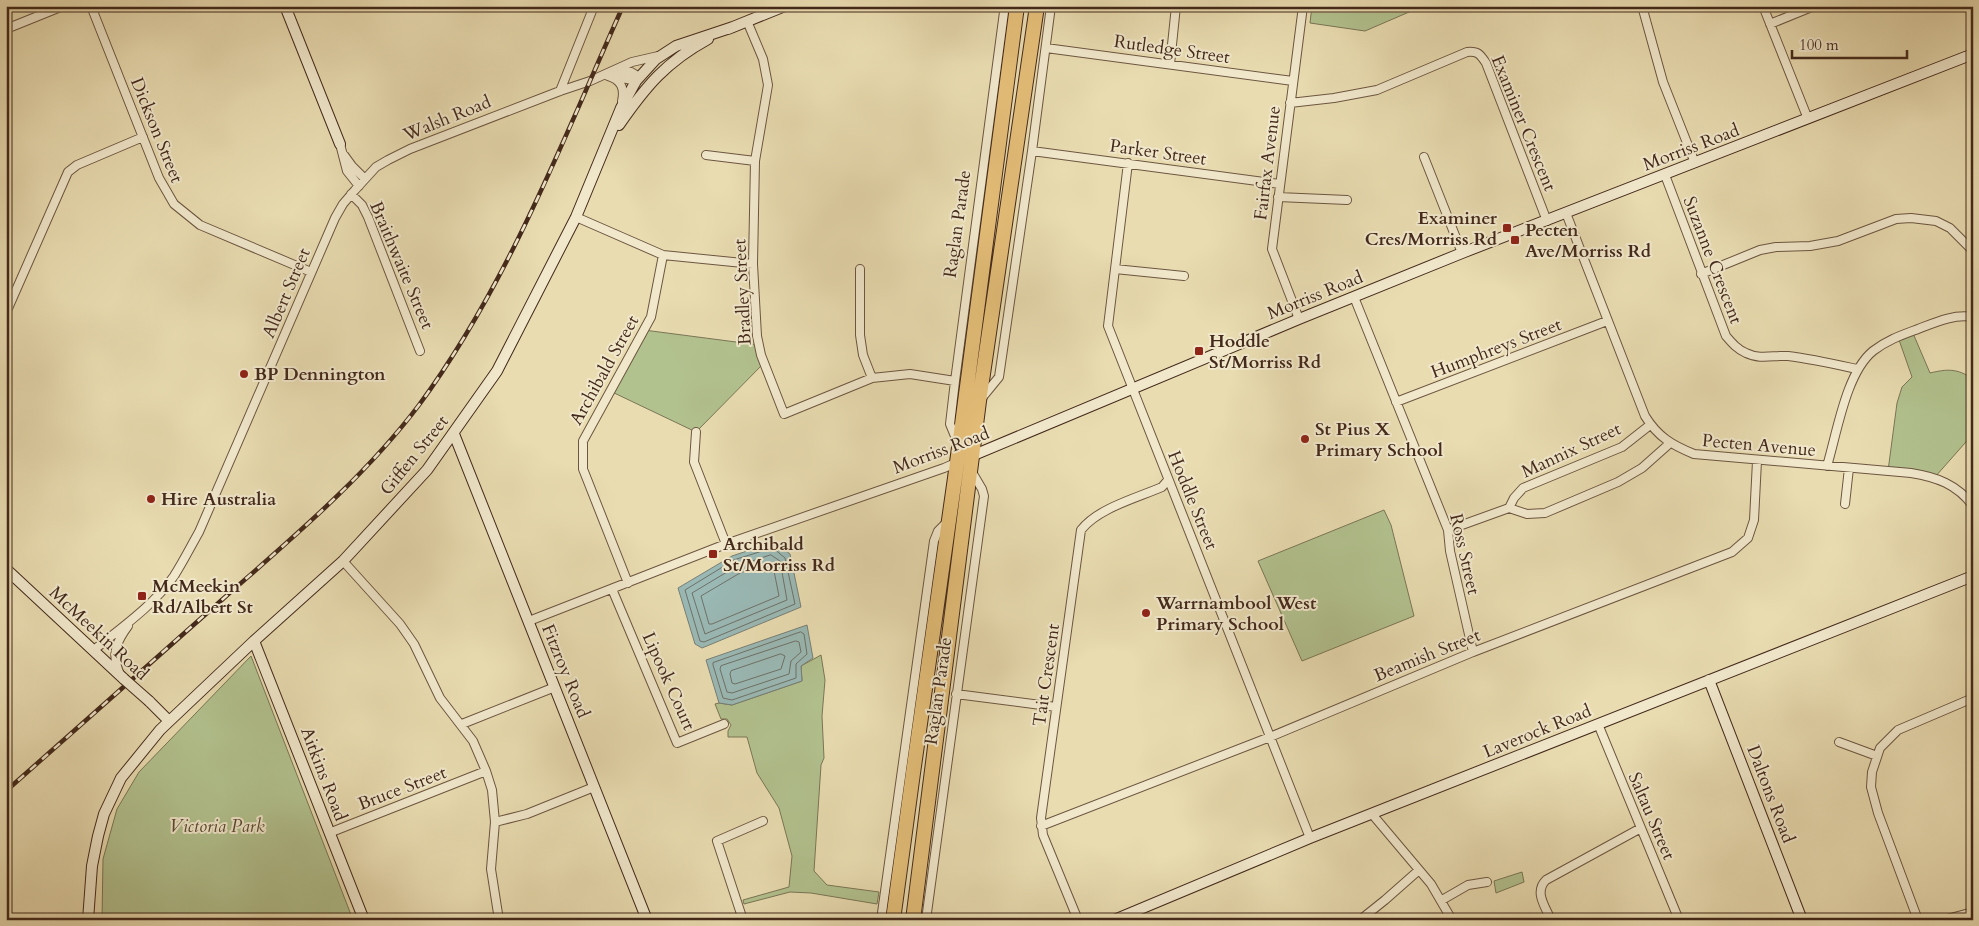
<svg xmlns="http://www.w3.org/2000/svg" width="1979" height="926" viewBox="0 0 1979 926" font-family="Cardo,serif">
  <rect width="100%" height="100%" fill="#e9dcb1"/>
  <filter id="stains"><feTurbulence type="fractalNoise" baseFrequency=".004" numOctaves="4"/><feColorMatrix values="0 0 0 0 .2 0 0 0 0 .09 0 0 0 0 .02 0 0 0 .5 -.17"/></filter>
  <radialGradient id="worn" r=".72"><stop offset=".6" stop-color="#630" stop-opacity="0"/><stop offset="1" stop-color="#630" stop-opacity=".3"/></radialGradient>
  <!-- green -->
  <path fill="#b2c28f" stroke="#7a7655" d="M1312,6H1423L1365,31L1310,23Z
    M644,330L759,345L764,363L696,432L610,391Z
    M1912,331L1930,373C1947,369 1957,368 1973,379V434L1935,477L1888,471L1897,403L1902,387L1912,377L1898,337Z
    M1384,510L1391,525L1414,616L1302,661L1258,561Z
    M821,655L825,680L822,716L824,758L821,765L814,871L827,885L879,892L877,904L811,893L790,892L744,904L743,900L789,887L792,856L779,808L757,773L747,737H728V731L731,725L727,719H721L715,704L719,703L732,705L802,681L801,666Z
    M251,656L353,920H102L103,859L117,809L139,772Z
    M1522,872L1524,882L1496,893L1494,881Z"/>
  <!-- water -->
  <path fill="#9ab9b5" stroke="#777f77" d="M774,542L790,554L801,607L702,648L695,644L678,588L732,556Z
    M807,625L813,658L801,666L802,681L732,705L719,703L706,660Z"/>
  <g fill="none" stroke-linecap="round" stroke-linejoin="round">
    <!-- shore -->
    <path stroke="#6e7168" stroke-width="1" d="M773,548L785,558L795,604L704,642L700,641L685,590L734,560Z
      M771,555L780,561L787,600L705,634L692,593L737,566Z
      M770,563L773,566L779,596L712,624H709L701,596L740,573Z
      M801,632L804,634L807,654L796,664V678L732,700L723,698L713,665V663Z
      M796,641L799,642L801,652L791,661L789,674L732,693L727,692L720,669L721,666Z
      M781,654L785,656L781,669L735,684L732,683L730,674L731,671Z"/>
    <!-- street casing -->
    <g stroke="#6c5640" stroke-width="10">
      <path id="street" d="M91,6L159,178L174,204L200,225L311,272
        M1642,6L1663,82L1695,163
        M1763,6L1808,119
        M747,21L763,59L768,85L755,161L753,264L757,336L761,355L784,414L872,378L910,374L955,381
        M1770,24L1814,6
        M6,29L63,6
        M1046,48L1293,81
        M1170,64L1176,6
        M618,69L631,72L639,77
        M608,76C621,80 625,88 622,101
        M614,76L636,81
        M560,91L594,6
        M1290,103L1334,98L1377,90L1467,52C1478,51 1480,54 1486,63L1547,221
        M340,144L347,171L359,186
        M1032,151L1280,184
        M344,155L352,166L365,179
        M706,155L755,161
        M1424,157L1462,253
        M1128,163L1108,326L1310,838
        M1665,175L1726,336C1732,343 1737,349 1746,353C1760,360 1774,355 1788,356C1812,359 1834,364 1857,369
        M351,194L362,205L368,217L420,351
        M1278,197L1347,200
        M1566,213L1645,416C1658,437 1672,445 1694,454L1911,473C1936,477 1957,484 1973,506
        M576,217L663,255L753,264
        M860,269V335L863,355L872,378
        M1115,269L1184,276
        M1701,274L1760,250L1776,247L1810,246L1838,241L1896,219L1911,218L1936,221L1950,228L1973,251
        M1354,297L1448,530L1450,551L1473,652
        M6,313L68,172L77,165L143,137
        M1299,319L1272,249L1303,6
        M981,399L999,377L1032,151L1051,6
        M1396,402L1607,321
        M696,432L694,462L726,544
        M957,441L950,424L955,381L1004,12L1007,6
        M1827,466C1837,433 1846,373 1873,351C1887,340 1902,335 1918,329C1936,322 1953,314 1973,317
        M1845,504L1849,468
        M1509,508L1514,498L1523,488L1622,447L1650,425
        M1448,530L1509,508L1527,514L1545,513L1618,482L1642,468L1669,444
        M343,561L400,624L414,644L440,698L473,741L486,771L492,790L495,822L491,869L499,920
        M628,583L583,469V441L651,317L663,255
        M612,589L677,743L724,724
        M529,621L726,544L944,468L974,455
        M94,650C122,627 153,606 174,576C183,562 191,546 199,532L335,218L343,204L355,190L376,167L388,160L410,149L560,91L590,81L632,62L658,56
        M119,672C111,653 117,641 128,626
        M956,694L1056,707
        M462,724L555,687
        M1598,724L1679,920
        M1839,742L1877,756
        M1372,814L1431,884L1452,920
        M495,822L527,814L594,787
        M1041,826L1270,737L1473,652L1732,552L1748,538L1754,520L1757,461
        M329,833L486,771
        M1442,900L1468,885L1487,882
        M743,920L717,841L763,821
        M881,920L934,541L938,531L947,522
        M926,920L984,496L982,489L972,472
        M1078,920L1043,835L1041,818L1081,530C1098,508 1137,498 1162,487L1168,480
        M1360,920L1385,900L1419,870
        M1551,920C1545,906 1534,892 1546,880L1641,828
        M1918,920L1878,813L1871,787L1872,772L1880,748L1898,730L1973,698
        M1943,920L1973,912"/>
    </g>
    <!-- secondary casing -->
    <g stroke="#43291b" stroke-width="12">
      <path id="secondary" d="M285,6L340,144
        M728,29L785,6
        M619,125C646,86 666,62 708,39
        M454,434L647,920
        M974,455L1299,319L1462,253L1973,54
        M6,569L124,679
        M254,641L364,920
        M1709,680L1802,920
        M149,701L169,721
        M88,920L92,866L98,836L104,814L121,778L160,730L254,641L343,561L427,470L497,371L576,217L621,108L636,81L656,59L676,46L733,27
        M1114,920L1310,838L1973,576"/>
    </g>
    <!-- highway casing -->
    <g stroke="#43291b" stroke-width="16">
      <path id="highway" d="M893,920L913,773L955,478L1017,6
        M913,920L979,401L1037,6"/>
    </g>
    <!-- street -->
    <use href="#street" stroke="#f1e8cc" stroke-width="8"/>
    <!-- secondary -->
    <use href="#secondary" stroke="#f1e8cc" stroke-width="10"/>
    <!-- highway -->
    <use href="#highway" stroke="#e4be78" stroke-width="14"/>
    <!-- rail casing -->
    <g stroke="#43291b" stroke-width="4.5">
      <path id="rail" d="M6,791C79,727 151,662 224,598C292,538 364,478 419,405C508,284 562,142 623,6"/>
    </g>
    <!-- rail -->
    <use href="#rail" stroke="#f1e8cc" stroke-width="2.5" stroke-dasharray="8" stroke-linecap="butt"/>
    <!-- secondary-bridge casing -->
    <g stroke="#43291b" stroke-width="12" stroke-linecap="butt">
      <path id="secondary-bridge" d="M124,679L149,701"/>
    </g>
    <!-- secondary-bridge -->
    <use href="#secondary-bridge" stroke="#f1e8cc" stroke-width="10"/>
  </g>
  <!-- markers -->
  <g fill="#8f2418" stroke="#f1e8cc" stroke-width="2">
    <rect x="1502" y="223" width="10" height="10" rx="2.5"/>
    <rect x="1510" y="235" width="10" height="10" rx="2.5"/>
    <rect x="1194" y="346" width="10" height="10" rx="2.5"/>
    <circle cx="244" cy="374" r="5"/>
    <circle cx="1305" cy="439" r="5"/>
    <circle cx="151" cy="499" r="5"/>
    <rect x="708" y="549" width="10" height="10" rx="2.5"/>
    <rect x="137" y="591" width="10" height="10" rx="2.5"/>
    <circle cx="1146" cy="613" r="5"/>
  </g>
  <g text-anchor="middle" stroke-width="4" stroke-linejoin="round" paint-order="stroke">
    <!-- street labels -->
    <g font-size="18" fill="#43291b" stroke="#f1e8cc">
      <text transform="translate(1172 49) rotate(8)" y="6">Rutledge Street</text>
      <text transform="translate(447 118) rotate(-22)" y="6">Walsh Road</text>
      <text transform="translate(1524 123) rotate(68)" y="6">Examiner Crescent</text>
      <text transform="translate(157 130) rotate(68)" y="6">Dickson Street</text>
      <text transform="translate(1691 147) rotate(-21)" y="6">Morriss Road</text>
      <text transform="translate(1158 152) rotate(8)" y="6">Parker Street</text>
      <text transform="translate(1267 163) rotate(-83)" y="6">Fairfax Avenue</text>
      <text transform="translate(957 224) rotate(-82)" y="6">Raglan Parade</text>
      <text transform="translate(1713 260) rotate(69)" y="6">Suzanne Crescent</text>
      <text transform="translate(402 265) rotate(67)" y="6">Braithwaite Street</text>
      <text transform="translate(742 292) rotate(-93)" y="6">Bradley Street</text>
      <text transform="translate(286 293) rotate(-67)" y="6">Albert Street</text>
      <text transform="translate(1315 295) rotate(-22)" y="6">Morriss Road</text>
      <text transform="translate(1496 348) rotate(-21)" y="6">Humphreys Street</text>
      <text transform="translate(604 370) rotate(-61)" y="6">Archibald Street</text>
      <text transform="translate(1759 445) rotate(5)" y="6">Pecten Avenue</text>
      <text transform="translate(941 450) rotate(-21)" y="6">Morriss Road</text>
      <text transform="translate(1571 450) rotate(-25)" y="6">Mannix Street</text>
      <text transform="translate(414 455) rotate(-51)" y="6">Giffen Street</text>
      <text transform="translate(1193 500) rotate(68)" y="6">Hoddle Street</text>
      <text transform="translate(1465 554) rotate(77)" y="6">Ross Street</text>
      <text transform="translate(99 633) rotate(43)" y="6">McMeekin Road</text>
      <text transform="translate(1427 655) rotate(-22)" y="6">Beamish Street</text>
      <text transform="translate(566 671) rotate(68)" y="6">Fitzroy Road</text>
      <text transform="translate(1046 675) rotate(-82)" y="6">Tait Crescent</text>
      <text transform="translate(669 681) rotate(66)" y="6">Lipook Court</text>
      <text transform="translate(938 691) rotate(-82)" y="6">Raglan Parade</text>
      <text transform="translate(1537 731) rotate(-22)" y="6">Laverock Road</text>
      <text transform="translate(324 774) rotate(69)" y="6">Aitkins Road</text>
      <text transform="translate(402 788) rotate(-21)" y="6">Bruce Street</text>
      <text transform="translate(1771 794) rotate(69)" y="6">Daltons Road</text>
      <text transform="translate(1652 816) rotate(67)" y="6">Saltau Street</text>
    </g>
    <!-- poi labels -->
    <g font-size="18" font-weight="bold" fill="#43291b" stroke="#f1e8cc" text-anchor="start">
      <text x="1497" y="224" text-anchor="end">Examiner<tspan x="1497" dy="21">Cres/Morriss Rd</tspan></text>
      <text x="1525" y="236">Pecten<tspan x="1525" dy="21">Ave/Morriss Rd</tspan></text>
      <text x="1209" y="347">Hoddle<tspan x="1209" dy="21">St/Morriss Rd</tspan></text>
      <text x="254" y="380">BP Dennington</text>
      <text x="1315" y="435">St Pius X<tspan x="1315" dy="21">Primary School</tspan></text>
      <text x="161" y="505">Hire Australia</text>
      <text x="723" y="550">Archibald<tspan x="723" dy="21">St/Morriss Rd</tspan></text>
      <text x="152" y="592">McMeekin<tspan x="152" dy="21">Rd/Albert St</tspan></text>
      <text x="1156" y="609">Warrnambool West<tspan x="1156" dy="21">Primary School</tspan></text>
    </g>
    <!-- park labels -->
    <g font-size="18" font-style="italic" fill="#594832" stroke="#f1e8cc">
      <text x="217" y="832">Victoria Park</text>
    </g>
  </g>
  <!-- margin -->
  <rect width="1979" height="926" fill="none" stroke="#e9dcb1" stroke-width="25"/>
  <rect x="8" y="8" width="1964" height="911" fill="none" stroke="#43291b" stroke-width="2.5"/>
  <rect x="12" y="12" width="1954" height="901" fill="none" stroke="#43291b"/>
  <!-- scale -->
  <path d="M1792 50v8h115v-8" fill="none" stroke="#43291b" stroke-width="2.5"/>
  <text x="1799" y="50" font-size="15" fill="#43291b" stroke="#f1e8cc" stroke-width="4" paint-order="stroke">100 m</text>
  <rect width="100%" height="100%" filter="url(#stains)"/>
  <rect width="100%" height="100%" fill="url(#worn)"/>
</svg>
